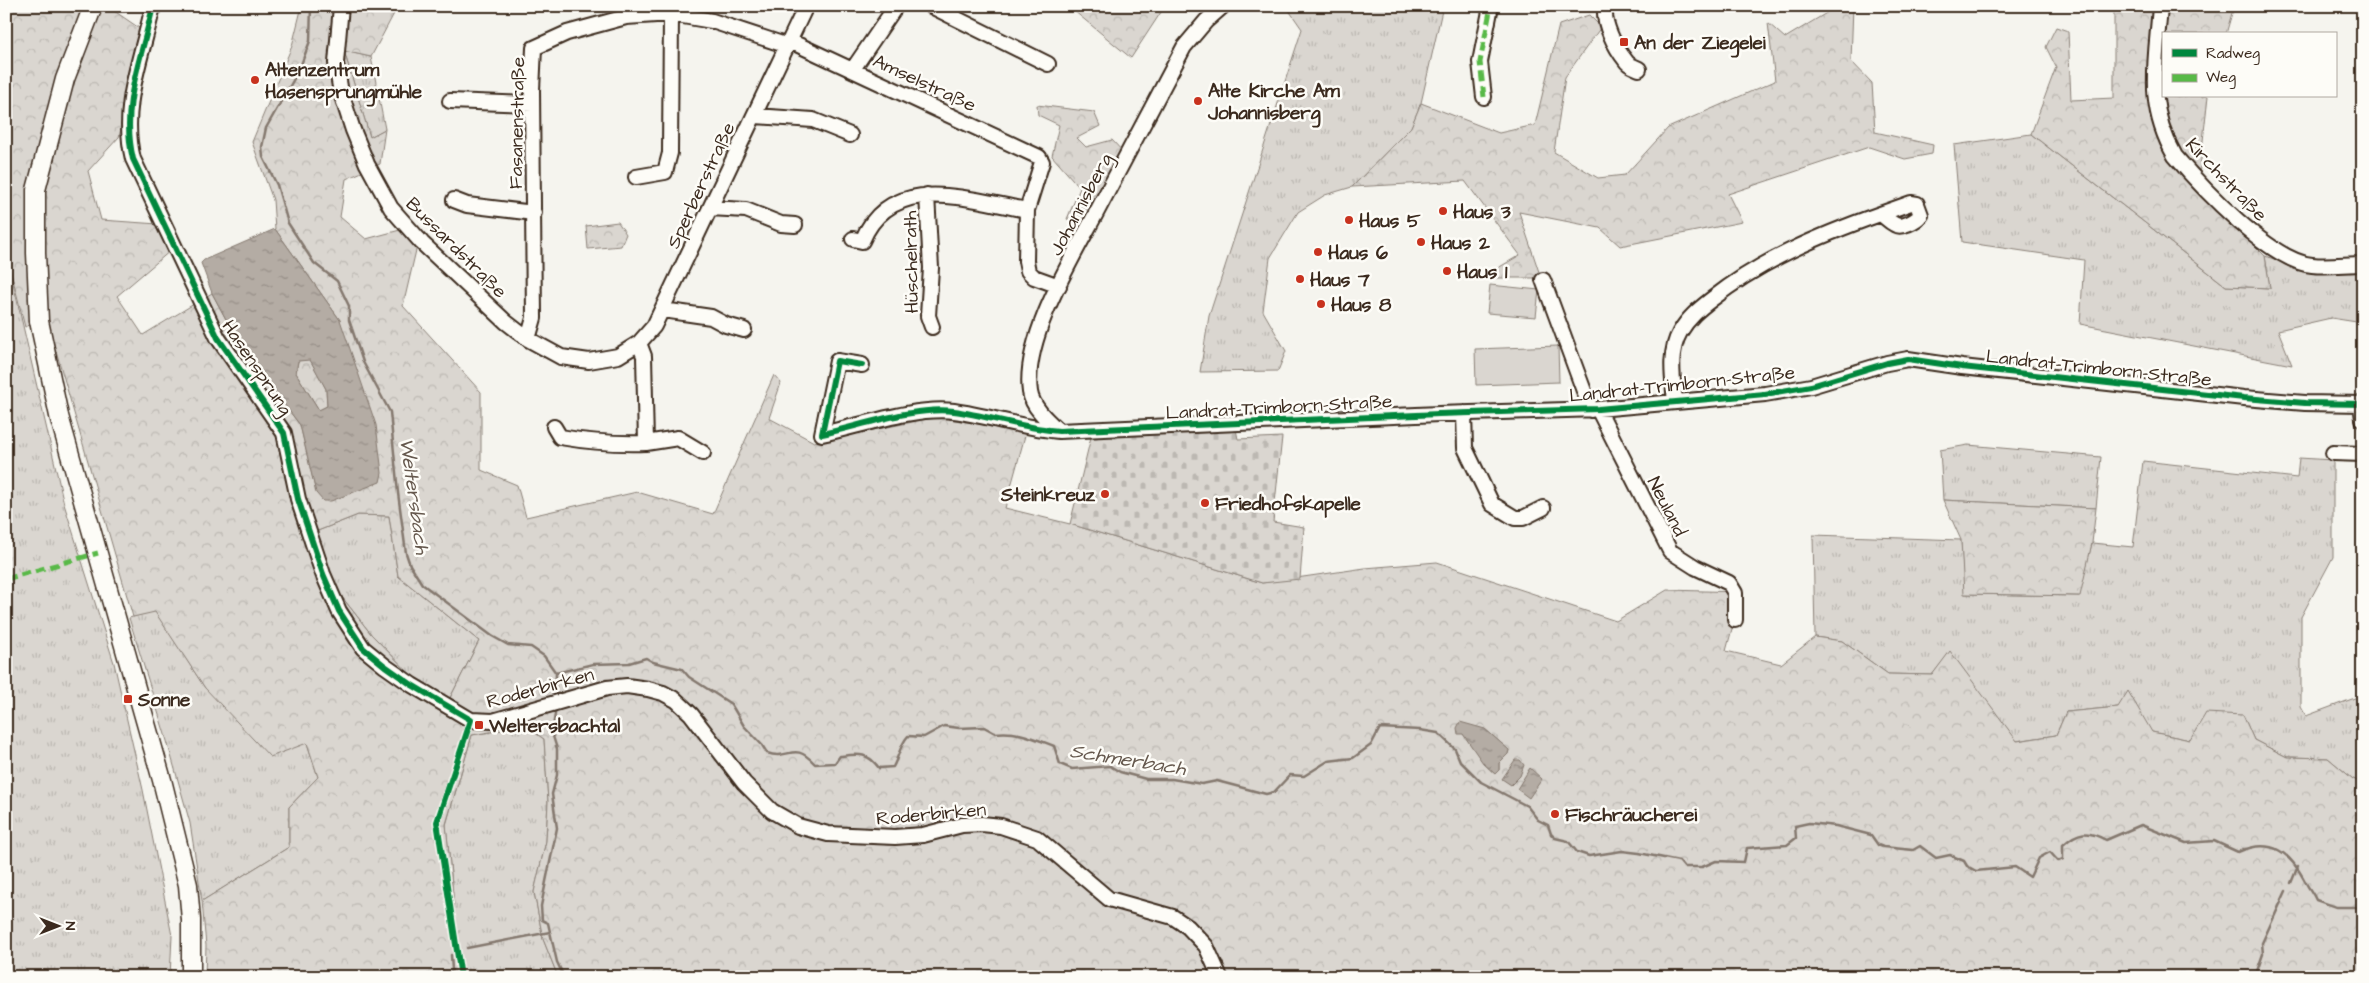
<svg xmlns="http://www.w3.org/2000/svg" width="2369" height="983" viewBox="0 0 2369 983" font-family="'Architects Daughter',sans-serif">
  <defs>
    <pattern id="grass-tufts" width="24" height="20" patternUnits="userSpaceOnUse" patternTransform="scale(1.25)"><rect width="24" height="20" fill="#dad6d0"/><path d="M3 7l-1-3M5 7V3M7 7l1-3M15 17l-1-3M17 17v-4M19 17l1-3" fill="none" stroke="#bcb8b2"/></pattern>
    <pattern id="forest-crowns" width="20" height="18" patternUnits="userSpaceOnUse" patternTransform="scale(1.25)"><rect width="20" height="18" fill="#dad6d0"/><path d="M2 6a3 3 0 1 1 6 0M12 15a3 3 0 1 1 6 0" fill="none" stroke="#bcb8b2"/></pattern>
    <pattern id="cemetery-stones" width="16" height="16" patternUnits="userSpaceOnUse" patternTransform="scale(1.25)"><rect width="16" height="16" fill="#dad6d0"/><path d="M2 7V4a2 2 0 0 1 4 0v3zM10 15v-3a2 2 0 0 1 4 0v3z" fill="#bcb8b2"/></pattern>
    <pattern id="water-ripples" width="26" height="14" patternUnits="userSpaceOnUse" patternTransform="scale(1.25)"><rect width="26" height="14" fill="#b4aca4"/><path d="M2 4q2-2 4 0t4 0M15 11q2-2 4 0t4 0" fill="none" stroke="#948c85"/></pattern>
  </defs>
  <rect width="100%" height="100%" fill="#f5f4ee"/>
  <filter id="ink" filterUnits="userSpaceOnUse"><feTurbulence type="fractalNoise" baseFrequency=".02" numOctaves="2"/><feDisplacementMap in="SourceGraphic" scale="10" xChannelSelector="R" yChannelSelector="G"/><feConvolveMatrix kernelMatrix="1 2 1 2 8 2 1 2 1" color-interpolation-filters="sRGB"/></filter>
  <g filter="url(#ink)">
    <!-- grass -->
    <path fill="url(#grass-tufts)" stroke="#8a8077" d="M1286,6H1443L1421,103L1411,127L1352,187L1325,195L1298,212L1270,258L1263,311L1286,351L1278,371L1200,372L1209,316L1302,29Z
      M344,51L371,57L385,129L370,137Z
      M2031,134L2226,286L2270,288L2265,256L2313,272L2363,269V323L2331,318L2278,330L2292,365L2080,324L2084,260L1962,242L1954,145Z
      M6,252L64,504L114,663L143,790L172,936L170,977H6Z
      M1968,445L2101,457L2096,508L1943,500L1940,450Z
      M2299,458L2333,460V557L2301,617V707L2306,716L2363,695V783L2353,779L2328,758L2287,757L2254,740L2243,715L2190,740L2152,732L2118,707L2066,712L2056,735L2016,741L1950,652L1932,675L1888,674L1842,641L1815,637L1813,535L1961,540L1965,594L2079,596L2092,543L2133,547L2143,461L2297,478Z
      M358,515L389,516L398,576L479,641L449,700L411,675L371,634L338,592L315,532Z
      M155,611L205,688L307,743L318,777L289,807V847L202,901L190,823L167,741L129,618Z
      M525,726L544,739L548,801L546,841L534,892L543,939L558,977H464L458,945L446,825L472,735Z"/>
    <!-- forest -->
    <path fill="url(#forest-crowns)" stroke="#8a8077" fill-rule="evenodd" d="M6,6H107L145,32L119,137L88,171L101,220L158,224L170,251L117,296L143,335L212,293L243,351L300,425L316,492L340,320L275,229L273,200L252,142L292,46L302,6H398L371,57L344,51L370,137L385,129L380,164L346,179L340,217L366,239L400,230L417,246L403,306L481,392V470L517,485L526,517L637,492L713,514L774,375L781,383L769,418L814,442L937,417L1026,432L1005,508L1070,524L1262,583L1365,568L1437,562L1616,621L1667,590L1742,592L1726,651L1781,664L1815,637L1842,641L1888,674L1932,675L1950,651L2017,741L2056,735L2066,712L2118,707L2128,691L2152,732L2190,740L2206,713L2243,715L2254,740L2287,757L2328,758L2353,779L2363,783V977H558L543,939L534,892L546,841L548,801L544,739L525,726L472,735L446,824L458,945L464,977H205L206,946L202,901L289,847V807L318,777L307,743L270,757L205,688L155,612L133,617L50,330L39,321L25,327L6,252ZM358,515L389,516L398,576L479,641L449,700L411,675L371,634L338,592L315,532ZM1485,729L1509,750L1508,754L1499,763V770L1495,774C1481,763 1475,747 1463,734Z
      M1068,6H1165L1131,58Z
      M1838,6H1853L1851,61L1872,83L1875,132L1933,145L1932,154L1905,159L1869,147L1728,194L1742,222L1620,246L1600,228L1519,212L1541,278H1481L1520,255L1465,181L1352,187L1411,127L1421,103L1499,133L1535,125L1559,25L1589,15L1601,27L1565,77L1554,152L1598,178L1625,175L1668,128L1775,81L1768,23L1785,38Z
      M2114,6H2234L2226,34H2163V96H2208L2200,168L2195,186L2265,256L2270,288L2226,286L2031,134L2056,67L2046,47L2056,27L2068,31L2071,100L2114,98Z
      M1037,105L1094,112L1100,126L1077,138L1086,147L1112,140L1124,153L1082,223L1067,219L1080,188L1052,156L1059,125L1038,115Z
      M618,222L626,234L621,246L588,249L586,226Z
      M310,359L326,389L327,406L319,410L296,373L298,361Z
      M1943,500L2096,508L2092,543L2080,596L1964,594L1961,540Z"/>
    <!-- cemetery -->
    <path fill="url(#cemetery-stones)" stroke="#8a8077" d="M1236,429L1238,439L1282,437L1273,522L1304,527L1300,579L1262,583L1070,524L1091,437Z"/>
    <!-- pitch -->
    <path fill="#dad6d0" stroke="#8a8077" d="M1490,285L1539,290L1536,317L1487,313Z
      M1558,346L1559,382L1476,385L1475,349Z"/>
    <!-- water -->
    <path fill="url(#water-ripples)" stroke="#84786e" fill-rule="evenodd" d="M275,229L340,320L376,425L382,473L380,482L331,501H323L316,493L300,425L243,351L212,293L201,263L204,260ZM310,360L326,389L327,406L319,410L296,373L298,361Z
      M1460,722L1485,729L1509,750L1508,754L1499,763V770L1495,774L1483,763L1463,734H1458L1457,728Z
      M1515,760H1520L1524,765L1520,776L1511,785L1502,779Z
      M1530,768L1542,779L1529,798L1517,789Z"/>
    <g fill="none" stroke-linecap="round" stroke-linejoin="round">
      <!-- stream -->
      <path stroke="#84786e" stroke-width="2.5" d="M311,6L310,41L299,70L266,128L262,147L263,157L277,185L288,223L314,263L337,281L349,306V320L363,362L390,412L398,493L406,553L410,565L422,584L492,636L508,645L531,647L544,656L556,673L555,698
        M556,673L593,664L629,663L646,658L653,662L682,669L689,677L731,704L744,726L762,745L767,753C790,761 793,740 815,764L835,763L840,756C859,754 867,752 879,768L893,767C899,756 900,745 908,736L924,737L944,726L959,728L984,727L995,733C1017,730 1033,738 1054,746L1060,764L1072,769L1110,766L1120,772L1146,779H1172L1202,784L1217,781L1266,794L1274,792L1290,775L1304,776L1328,761L1353,758L1371,745L1380,728L1420,730L1438,733L1455,749L1460,761L1481,782L1527,806L1538,820L1548,825L1551,834L1555,838L1568,841L1577,852L1589,856L1622,851L1639,853L1679,861L1684,867H1702L1716,861L1744,862L1747,848L1787,845L1796,838L1795,826L1809,823L1836,826L1871,835L1878,845L1883,847L1913,850L1920,846L1936,858L1950,855L1964,861L1967,866L1976,871L2015,867L2030,877L2039,858L2050,852L2058,861L2063,859V845C2078,831 2088,830 2106,840L2141,825L2186,843L2214,841L2238,852C2272,837 2290,852 2306,883C2309,889 2313,893 2316,900L2336,907H2358L2363,910
        M556,708L552,733L557,749V775L552,794L557,828L541,906L542,920L548,923L557,962L564,977
        M2291,883L2298,866
        M467,948L550,932
        M448,977L452,970L451,955
        M2255,977L2263,954L2262,943L2286,891"/>
      <!-- minor casing -->
      <g stroke="#3b2a1e" stroke-width="18">
        <path id="minor" d="M153,6C142,58 120,106 133,159L218,338L284,433L298,499L323,574L339,611L363,648L385,666L412,685L471,720L493,721L607,688L627,686L648,689L663,693L676,700L691,714L744,783L772,811L798,826L828,834L895,837L923,835L962,825L982,824L1001,826L1037,838L1109,899L1173,917L1188,927L1206,946L1220,977
          M341,6L336,63L341,93L353,130L367,164L391,208L422,243L506,322L528,339L561,357L589,361L618,356L639,343L654,326L806,6
          M931,6L1048,64
          M1606,6C1601,21 1616,49 1626,61C1628,65 1635,67 1639,69
          M2160,6C2156,63 2145,104 2175,156C2202,188 2271,261 2312,265C2329,267 2346,264 2363,264
          M790,41L1039,157L1042,162L1027,210L1026,261L1028,271L1034,277L1059,286
          M853,69L896,6
          M1484,97L1480,62L1491,6
          M450,101L532,104
          M755,116L813,120L850,135
          M636,177L665,172L670,153L671,14
          M927,195L931,268L928,316L932,327
          M454,200L467,205L534,213
          M710,208L746,210L781,224L795,225
          M853,239L862,241C891,171 969,200 1027,210
          M1543,280L1591,410
          M663,310L711,317L726,325L744,330
          M528,339L534,318L532,90L534,48L567,33L626,17L671,14L712,21L788,46
          M862,365L837,361L822,434C860,426 916,406 954,411C989,416 1023,428 1059,431L1439,414L1598,409L1765,394L1811,386L1887,363L1908,359L1962,367L2244,398L2305,403L2363,404
          M1675,402C1673,379 1668,353 1680,332C1688,318 1699,309 1712,299C1761,260 1821,235 1880,214C1886,217 1888,221 1894,224C1901,229 1916,221 1921,215L1917,204L1911,203L1880,214
          M2361,404L2363,419
          M1598,409L1670,551L1695,567L1729,583L1735,593V620
          M1464,413L1465,448L1492,504L1515,518H1523L1543,508
          M554,427L560,437C589,442 617,444 646,443L644,356L639,343
          M1059,431C1048,421 1032,407 1030,392C1022,336 1077,251 1102,202C1129,151 1156,99 1184,47L1206,21L1223,6
          M646,443L678,438L703,453
          M2333,453L2363,454"/>
      </g>
      <!-- major casing -->
      <g stroke="#3b2a1e" stroke-width="21">
        <path id="major" d="M93,6L65,79L36,190V253L39,321L59,416L162,780L188,885L191,920V977"/>
      </g>
      <!-- minor -->
      <use href="#minor" stroke="#fdfcf7" stroke-width="14"/>
      <!-- major -->
      <use href="#major" stroke="#fdfcf7" stroke-width="18"/>
      <!-- quiet -->
      <path stroke="#58b947" stroke-width="5" stroke-dasharray="10 5" stroke-linecap="butt" d="M1484,97L1480,62L1491,6
        M6,579L98,553
        M6,822L10,831"/>
      <!-- cycleway casing -->
      <g stroke="#fdfcf7" stroke-width="9">
        <path id="cycleway" d="M153,6C142,58 120,106 133,159L218,338L284,433L298,499L323,574L339,611L363,648L385,666L412,685L471,720L437,822L461,977
          M862,365L837,361L822,434C860,426 916,406 954,411C989,416 1023,428 1059,431L1439,414L1598,409L1765,394L1811,386L1887,363L1908,359L1962,367L2244,398L2305,403L2363,404"/>
      </g>
      <!-- cycleway -->
      <use href="#cycleway" stroke="#00873e" stroke-width="6"/>
    </g>
  </g>
  <!-- markers -->
  <g fill="#c8321e" stroke="#fdfcf7" stroke-width="2">
    <rect x="1619" y="37" width="10" height="10" rx="2.5"/>
    <circle cx="255" cy="80" r="5"/>
    <circle cx="1198" cy="101" r="5"/>
    <circle cx="1443" cy="211" r="5"/>
    <circle cx="1349" cy="220" r="5"/>
    <circle cx="1421" cy="242" r="5"/>
    <circle cx="1318" cy="252" r="5"/>
    <circle cx="1447" cy="271" r="5"/>
    <circle cx="1300" cy="279" r="5"/>
    <circle cx="1321" cy="304" r="5"/>
    <circle cx="1105" cy="494" r="5"/>
    <circle cx="1205" cy="503" r="5"/>
    <rect x="123" y="694" width="10" height="10" rx="2.5"/>
    <rect x="474" y="720" width="10" height="10" rx="2.5"/>
    <circle cx="1555" cy="814" r="5"/>
  </g>
  <g text-anchor="middle" stroke-width="5" stroke-linejoin="round" paint-order="stroke">
    <!-- poi labels -->
    <g font-size="19" font-weight="bold" fill="#3b2a1e" stroke="#fdfcf7" text-anchor="start">
      <text x="1634" y="49">An der Ziegelei</text>
      <text x="265" y="76">Altenzentrum<tspan x="265" dy="22">Hasensprungmühle</tspan></text>
      <text x="1208" y="97">Alte Kirche Am<tspan x="1208" dy="22">Johannisberg</tspan></text>
      <text x="1453" y="218">Haus 3</text>
      <text x="1359" y="227">Haus 5</text>
      <text x="1431" y="249">Haus 2</text>
      <text x="1328" y="259">Haus 6</text>
      <text x="1457" y="278">Haus 1</text>
      <text x="1310" y="286">Haus 7</text>
      <text x="1331" y="311">Haus 8</text>
      <text x="1095" y="501" text-anchor="end">Steinkreuz</text>
      <text x="1215" y="510">Friedhofskapelle</text>
      <text x="138" y="706">Sonne</text>
      <text x="489" y="732">Weltersbachtal</text>
      <text x="1565" y="821">Fischräucherei</text>
    </g>
    <!-- street labels -->
    <g font-size="19" fill="#3b2a1e" stroke="#fdfcf7">
      <text transform="translate(925 82) rotate(25)" y="7">Amselstraße</text>
      <text transform="translate(516 123) rotate(-89)" y="7">Fasanenstraße</text>
      <text transform="translate(2227 179) rotate(46)" y="7">Kirchstraße</text>
      <text transform="translate(700 185) rotate(-65)" y="7">Sperberstraße</text>
      <text transform="translate(1080 204) rotate(-62)" y="7">Johannisberg</text>
      <text transform="translate(457 247) rotate(45)" y="7">Bussardstraße</text>
      <text transform="translate(910 262) rotate(-91)" y="7">Hüschelrath</text>
      <text transform="translate(258 367) rotate(56)" y="7">Hasensprung</text>
      <text transform="translate(2099 367) rotate(6)" y="7">Landrat-Trimborn-Straße</text>
      <text transform="translate(1682 383) rotate(-6)" y="7">Landrat-Trimborn-Straße</text>
      <text transform="translate(1279 406) rotate(-3)" y="7">Landrat-Trimborn-Straße</text>
      <text transform="translate(1668 506) rotate(63)" y="7">Neuland</text>
      <text transform="translate(540 687) rotate(-15)" y="7">Roderbirken</text>
      <text transform="translate(931 813) rotate(-5)" y="7">Roderbirken</text>
    </g>
    <!-- water labels -->
    <g font-size="20" font-style="italic" fill="#65584d" stroke="#fdfcf7">
      <text transform="translate(415 496) rotate(82)" y="7">Weltersbach</text>
      <text transform="translate(1128 759) rotate(9)" y="7">Schmerbach</text>
    </g>
  </g>
  <!-- margin -->
  <rect width="2369" height="983" fill="none" stroke="#fdfcf7" stroke-width="25"/>
  <rect x="12" y="12" width="2344" height="958" fill="none" stroke="#3b2a1e" stroke-width="2" filter="url(#ink)"/>
  <!-- legend -->
  <rect x="2162" y="32" width="175" height="65" fill="#fdfcf7" stroke="#afa8a0"/>
  <rect x="2172" y="49" width="25" height="8" fill="#00873e" stroke="#afa8a0"/>
  <text x="2206" y="58" font-size="15" fill="#3b2a1e">Radweg</text>
  <rect x="2172" y="74" width="25" height="8" fill="#58b947" stroke="#afa8a0"/>
  <text x="2206" y="82" font-size="15" fill="#3b2a1e">Weg</text>
  <!-- north arrow -->
  <g transform="translate(58 926) rotate(90)" stroke="#fdfcf7" stroke-width="4" paint-order="stroke">
  <path d="M0-4L9 19L0 12L-9 19Z" fill="#3b2a1e"/>
  <text y="-8" font-size="14" font-weight="bold" text-anchor="middle" fill="#3b2a1e">N</text>
  </g>
</svg>
